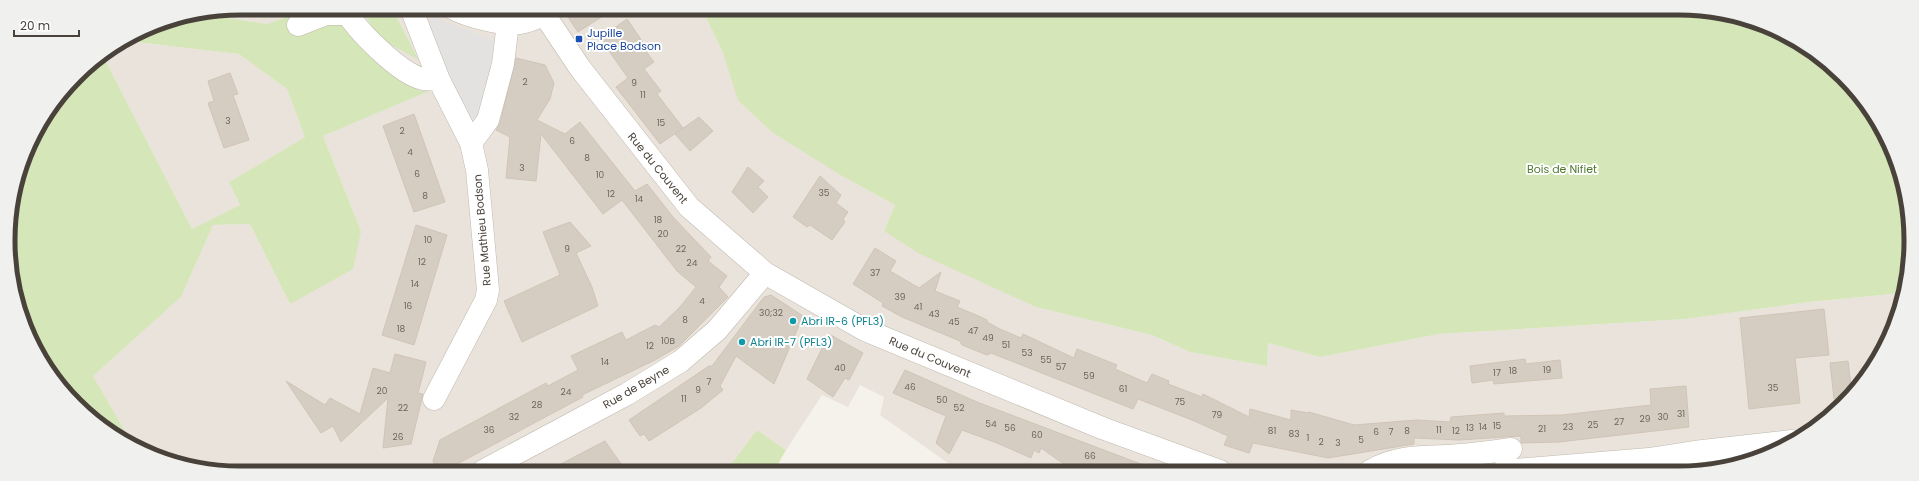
<svg xmlns="http://www.w3.org/2000/svg" width="1919" height="481" viewBox="0 0 1919 481" font-family="Poppins,sans-serif">
  <rect width="100%" height="100%" fill="#f5f2ec"/>
  <!-- residential -->
  <path fill="#e9e3db" d="M241,8H307L268,24L213,16L212,14Z
    M332,8H362L377,37L419,59L392,8L702,9L723,53L842,176L895,205L884,231L1036,307L1152,335L1190,352L1267,366L1268,343L1320,357L1439,334L1685,319L1809,302L1902,293L1887,344L1843,405L1781,449L1709,471H959L880,415L884,397L860,385L848,407L822,395L786,450L757,430L726,471H210L133,445L93,376L181,297L213,225L250,224L290,304L361,231L323,136L428,91H419L370,53Z
    M127,41L239,54L287,89L305,137L229,182L240,205L192,229L103,56Z"/>
  <!-- green -->
  <path fill="#d5e6b8" d="M307,8H332L370,53L419,91H429L323,136L361,231L353,269L290,304L250,224L213,225L181,297L93,376L133,445L124,442L56,382L20,315L9,225L32,137L87,66L103,56L192,229L240,205L229,182L305,137L287,89L239,54L127,41L152,26L212,14L214,16L268,24Z
    M362,8H392L419,60L377,37Z
    M702,9L1709,10L1795,39L1863,99L1903,181L1909,271L1902,293L1809,302L1685,319L1439,334L1320,357L1268,343L1267,366L1190,352L1152,335L1036,307L920,254L884,231L895,205L842,176L772,132L738,100L723,53Z
    M757,430L786,450L774,471H726Z"/>
  <!-- parking -->
  <path fill="#e4e2e0" d="M434,17L497,42L491,80L476,119H472L467,114L427,28L430,20Z"/>
  <!-- building -->
  <path fill="#d6cdc2" stroke="#d1c4b6" d="M562,8L614,9L578,32Z
    M627,19L644,44L642,46L654,62L644,69L661,91L657,94L683,128L660,144L616,87L628,78L600,38Z
    M516,58L545,65L554,83L550,99L537,120L565,134L580,122L635,191L647,184L673,217L711,257L708,261L727,276L719,287L728,297L679,346L655,360L582,395L583,397L459,463L444,471H438L433,461L440,440L546,383L548,386L578,370L571,356L622,332L626,340L655,325L659,327L680,307L696,287L677,271L622,200L603,214L541,134L536,181L506,178L510,137L496,130L500,123Z
    M230,73L238,94L233,95L249,140L224,148L208,103L214,101L208,81Z
    M414,114L445,202L414,212L383,126Z
    M699,117L713,131L690,151L675,134Z
    M748,167L764,181L758,187L768,197L753,213L732,192Z
    M820,176L841,195L836,203L848,212L843,219L845,222L832,240L810,225L807,227L793,217Z
    M570,222L591,246L576,253L592,287L598,306L522,342L504,301L560,275L543,232Z
    M416,225L447,235L414,345L382,335Z
    M875,248L896,261L890,271L919,288L941,272L935,291L960,301L957,307L981,317L987,320V322L1000,329L1021,338L1023,334L1074,358L1077,349L1117,365L1115,369L1147,383L1152,374L1169,381L1168,384L1202,397L1203,394L1249,417L1250,409L1291,420V410L1308,413L1309,412L1354,425L1417,420L1450,422L1451,417L1504,413V416L1562,415L1651,405L1650,389L1686,386L1689,427L1559,442L1521,443V436L1459,440L1414,438V444L1328,458L1253,443L1249,453L1224,445L1228,436L1192,420L1138,399L1133,409L991,353L987,355L962,345L960,341L902,317L882,306L883,303L853,284Z
    M771,295L803,316L774,384L736,356L720,386L723,390L701,408L649,441L644,434L640,436L629,420L709,366H712L764,297Z
    M1824,309L1829,355L1795,358L1800,403L1749,409L1740,318Z
    M829,334L863,353L849,380L845,378L833,397L807,379Z
    M395,354L426,362L418,393L423,394L411,444L383,448L388,398L341,442L333,426L321,433L286,381L325,405L330,398L360,414L373,368L390,373Z
    M1525,359L1526,364L1560,360L1562,378L1494,384L1493,380L1472,383L1470,366Z
    M1848,361L1852,393L1848,397L1834,399L1830,363Z
    M905,370L977,402L1154,469L1153,471H1074L1041,448L1039,453L1034,450L1031,458L997,443L962,430L949,454L936,443L946,416L893,393Z
    M605,441L626,471H548L578,455Z"/>
  <g fill="none" stroke-linecap="round" stroke-linejoin="round">
    <!-- minor casing -->
    <g stroke="#c0b9af" stroke-width="23">
      <path id="minor" d="M344,8C355,29 400,74 423,79C428,80 434,79 439,80
        M411,8L439,80L471,143L477,170L488,290L486,300L434,399
        M452,8C467,16 503,26 520,23C529,22 535,19 543,15
        M540,8L580,68L689,207L765,273L865,330L1102,428L1220,471
        M298,25L326,14H347
        M471,143L488,120L503,64L508,23
        M483,471L627,394L681,361L717,330L765,273
        M1370,471C1396,456 1420,457 1448,456C1469,455 1490,452 1511,449
        M1503,471L1649,459L1694,452L1792,441"/>
    </g>
    <!-- minor -->
    <use href="#minor" stroke="#fff" stroke-width="22"/>
  </g>
  <!-- markers -->
  <rect fill="#1a4fb4" stroke="#fff" stroke-width="1.5" x="575" y="35" width="8" height="8" rx="2"/>
  <g fill="#0f9aa8" stroke="#fff" stroke-width="1.5">
    <circle cx="793" cy="321" r="4"/>
    <circle cx="742" cy="342" r="4"/>
  </g>
  <g text-anchor="middle" stroke-width="4" stroke-linejoin="round" paint-order="stroke">
    <!-- number labels -->
    <g font-size="9" fill="#6c655c">
      <text x="525" y="85">2</text>
      <text x="634" y="86">9</text>
      <text x="643" y="98">11</text>
      <text x="228" y="124">3</text>
      <text x="661" y="126">15</text>
      <text x="402" y="134">2</text>
      <text x="572" y="144">6</text>
      <text x="410" y="155">4</text>
      <text x="587" y="161">8</text>
      <text x="522" y="171">3</text>
      <text x="417" y="177">6</text>
      <text x="600" y="178">10</text>
      <text x="824" y="196">35</text>
      <text x="611" y="197">12</text>
      <text x="425" y="199">8</text>
      <text x="639" y="202">14</text>
      <text x="658" y="223">18</text>
      <text x="663" y="237">20</text>
      <text x="428" y="243">10</text>
      <text x="567" y="252">9</text>
      <text x="681" y="252">22</text>
      <text x="422" y="265">12</text>
      <text x="692" y="266">24</text>
      <text x="875" y="276">37</text>
      <text x="415" y="287">14</text>
      <text x="900" y="300">39</text>
      <text x="702" y="304">4</text>
      <text x="408" y="309">16</text>
      <text x="918" y="310">41</text>
      <text x="771" y="316">30;32</text>
      <text x="934" y="317">43</text>
      <text x="685" y="323">8</text>
      <text x="954" y="325">45</text>
      <text x="401" y="332">18</text>
      <text x="973" y="334">47</text>
      <text x="988" y="341">49</text>
      <text x="668" y="344">10B</text>
      <text x="1006" y="348">51</text>
      <text x="650" y="349">12</text>
      <text x="1027" y="356">53</text>
      <text x="1046" y="363">55</text>
      <text x="605" y="365">14</text>
      <text x="1061" y="370">57</text>
      <text x="840" y="371">40</text>
      <text x="1547" y="373">19</text>
      <text x="1513" y="374">18</text>
      <text x="1497" y="376">17</text>
      <text x="1089" y="379">59</text>
      <text x="709" y="385">7</text>
      <text x="910" y="390">46</text>
      <text x="1773" y="391">35</text>
      <text x="1123" y="392">61</text>
      <text x="698" y="393">9</text>
      <text x="382" y="394">20</text>
      <text x="566" y="395">24</text>
      <text x="684" y="402">11</text>
      <text x="942" y="403">50</text>
      <text x="1180" y="405">75</text>
      <text x="537" y="408">28</text>
      <text x="403" y="411">22</text>
      <text x="959" y="411">52</text>
      <text x="1681" y="417">31</text>
      <text x="1217" y="418">79</text>
      <text x="514" y="420">32</text>
      <text x="1663" y="420">30</text>
      <text x="1645" y="422">29</text>
      <text x="1619" y="425">27</text>
      <text x="991" y="427">54</text>
      <text x="1593" y="428">25</text>
      <text x="1497" y="429">15</text>
      <text x="1483" y="430">14</text>
      <text x="1568" y="430">23</text>
      <text x="1010" y="431">56</text>
      <text x="1470" y="431">13</text>
      <text x="1542" y="432">21</text>
      <text x="489" y="433">36</text>
      <text x="1439" y="433">11</text>
      <text x="1272" y="434">81</text>
      <text x="1407" y="434">8</text>
      <text x="1456" y="434">12</text>
      <text x="1376" y="435">6</text>
      <text x="1391" y="435">7</text>
      <text x="1294" y="437">83</text>
      <text x="1037" y="438">60</text>
      <text x="398" y="440">26</text>
      <text x="1308" y="441">1</text>
      <text x="1361" y="443">5</text>
      <text x="1321" y="445">2</text>
      <text x="1338" y="446">3</text>
      <text x="1090" y="459">66</text>
    </g>
    <!-- transit labels -->
    <g font-size="11" fill="#164399" stroke="#fff" text-anchor="start">
      <text x="587" y="37">Jupille<tspan x="587" dy="13">Place Bodson</tspan></text>
    </g>
    <!-- street labels -->
    <g font-size="11" fill="#49423a" stroke="#fff">
      <text transform="translate(658 168) rotate(51)" y="4">Rue du Couvent</text>
      <text transform="translate(482 230) rotate(-95)" y="4">Rue Mathieu Bodson</text>
      <text transform="translate(930 357) rotate(23)" y="4">Rue du Couvent</text>
      <text transform="translate(636 387) rotate(-30)" y="4">Rue de Beyne</text>
    </g>
    <!-- park labels -->
    <g font-size="11" fill="#517830" stroke="#fff">
      <text x="1562" y="173">Bois de Nifiet</text>
    </g>
    <!-- culture labels -->
    <g font-size="11" fill="#0d838f" stroke="#fff" text-anchor="start">
      <text x="801" y="325">Abri IR-6 (PFL3)</text>
      <text x="750" y="346">Abri IR-7 (PFL3)</text>
    </g>
  </g>
  <!-- crop -->
  <path d="M0 0H1919V481H0ZM240 15H1679A225 225 0 0 1 1904 240V241A225 225 0 0 1 1679 466H240A225 225 0 0 1 15 241V240A225 225 0 0 1 240 15Z" fill="#f0f0ef" fill-rule="evenodd"/>
  <path fill="none" stroke="#49423a" stroke-width="5" d="M240 15H1679A225 225 0 0 1 1904 240V241A225 225 0 0 1 1679 466H240A225 225 0 0 1 15 241V240A225 225 0 0 1 240 15Z"/>
  <!-- scale -->
  <path d="M14 30v6h65v-6" fill="none" stroke="#49423a" stroke-width="2"/>
  <text x="20" y="30" font-size="12" fill="#49423a" stroke="#ffffff" stroke-width="3" paint-order="stroke">20 m</text>
</svg>
